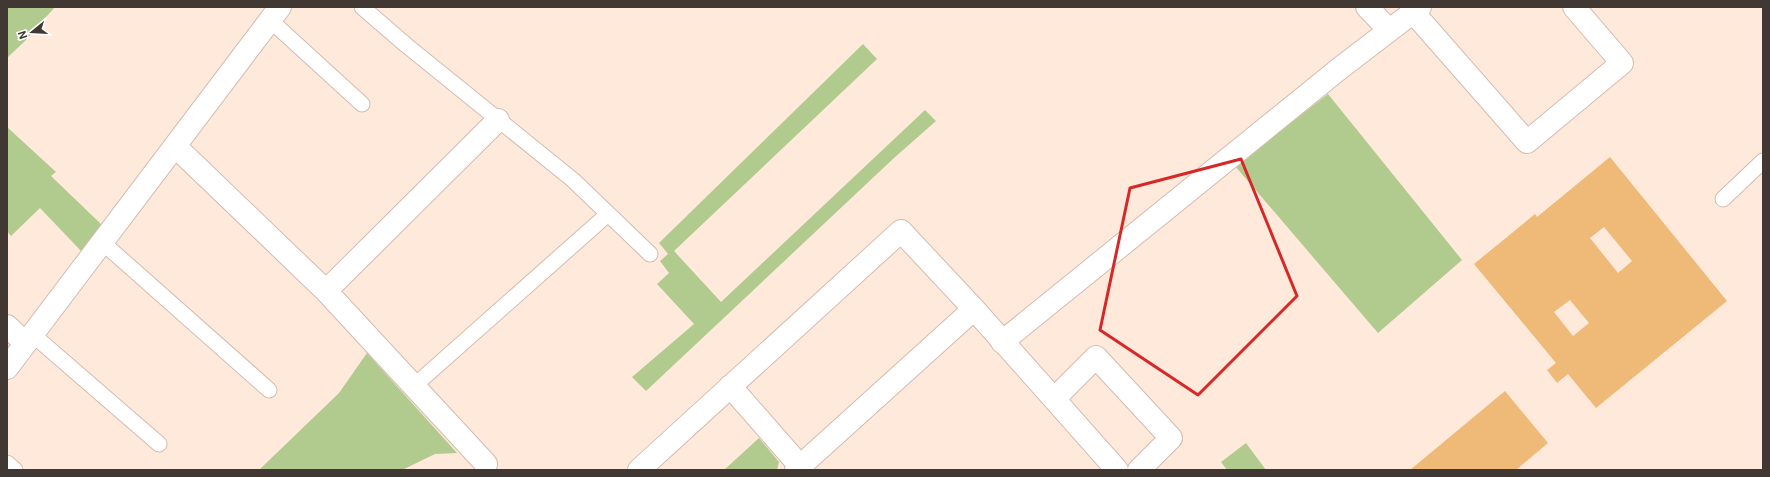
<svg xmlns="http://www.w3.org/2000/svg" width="1770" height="477" viewBox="0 0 1770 477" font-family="Roboto,sans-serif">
  <rect width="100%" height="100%" fill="#ffe9da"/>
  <!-- green -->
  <path fill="#b1cb8e" d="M7,7H55L25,41L7,58Z
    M863,44L877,59L674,251L721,302L925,110L936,121L894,158L646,391L632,377L694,324L657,284L669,273L660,261L668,254L659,243Z
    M1328,94L1462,260L1378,333L1235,166Z
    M7,127L56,172L51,176L102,225L82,252L40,208L11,236L7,231Z
    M367,353L457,453L435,454L402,470H259L339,393Z
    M759,438L779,462L777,470H724Z
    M1246,443L1266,470H1227L1221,462Z"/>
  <!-- building -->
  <path fill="#efb978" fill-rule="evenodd" d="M1610,157L1727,301L1596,408L1568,374L1557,383L1547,370L1556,363L1474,264L1535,214L1537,217ZM1604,227L1632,261L1618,273L1590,238ZM1570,300L1589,323L1573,336L1554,312Z
    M1505,391L1548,443L1516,470H1410Z"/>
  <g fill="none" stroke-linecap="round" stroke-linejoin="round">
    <!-- service casing -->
    <g stroke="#d2bcaf" stroke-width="17">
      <path id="service" d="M362,7L406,45L573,180L650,254
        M270,20L362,104
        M1723,199L1763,161
        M102,242L269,390
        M32,334L159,444
        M414,386L608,214
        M7,463L15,470"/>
    </g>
    <!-- pedestrian casing -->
    <g stroke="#d2bcaf" stroke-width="24">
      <path id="pedestrian" d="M1002,342L1339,69"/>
    </g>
    <!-- minor casing -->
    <g stroke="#d2bcaf" stroke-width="24">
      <path id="minor" d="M1367,7L1389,30
        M1413,12L1527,142L1622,63L1574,7
        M1339,69L1420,7
        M175,146L326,291L486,464
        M326,291L498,120
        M7,326L25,343
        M7,368L280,7
        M730,386L800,466
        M1054,399L1096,357L1171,438L1139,470
        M639,470L901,231L974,309L1117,470
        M796,470L974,309"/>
    </g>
    <!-- service -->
    <use href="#service" stroke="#fff" stroke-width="15"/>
    <!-- pedestrian -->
    <use href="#pedestrian" stroke="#fff" stroke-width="22"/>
    <!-- minor -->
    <use href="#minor" stroke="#fff" stroke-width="22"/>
  </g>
  <!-- marked area -->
  <path fill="none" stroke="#d62828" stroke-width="3" stroke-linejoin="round" d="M1241,159L1297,296L1198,395L1100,330L1130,188Z"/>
  <!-- border -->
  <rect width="1770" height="477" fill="none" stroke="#413833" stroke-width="16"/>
  <!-- north arrow -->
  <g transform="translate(32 32) rotate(252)" stroke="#ffffff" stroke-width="3" paint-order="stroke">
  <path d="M0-3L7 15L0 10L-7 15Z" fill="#413833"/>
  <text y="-6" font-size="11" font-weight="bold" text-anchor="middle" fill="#413833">N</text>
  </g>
</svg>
